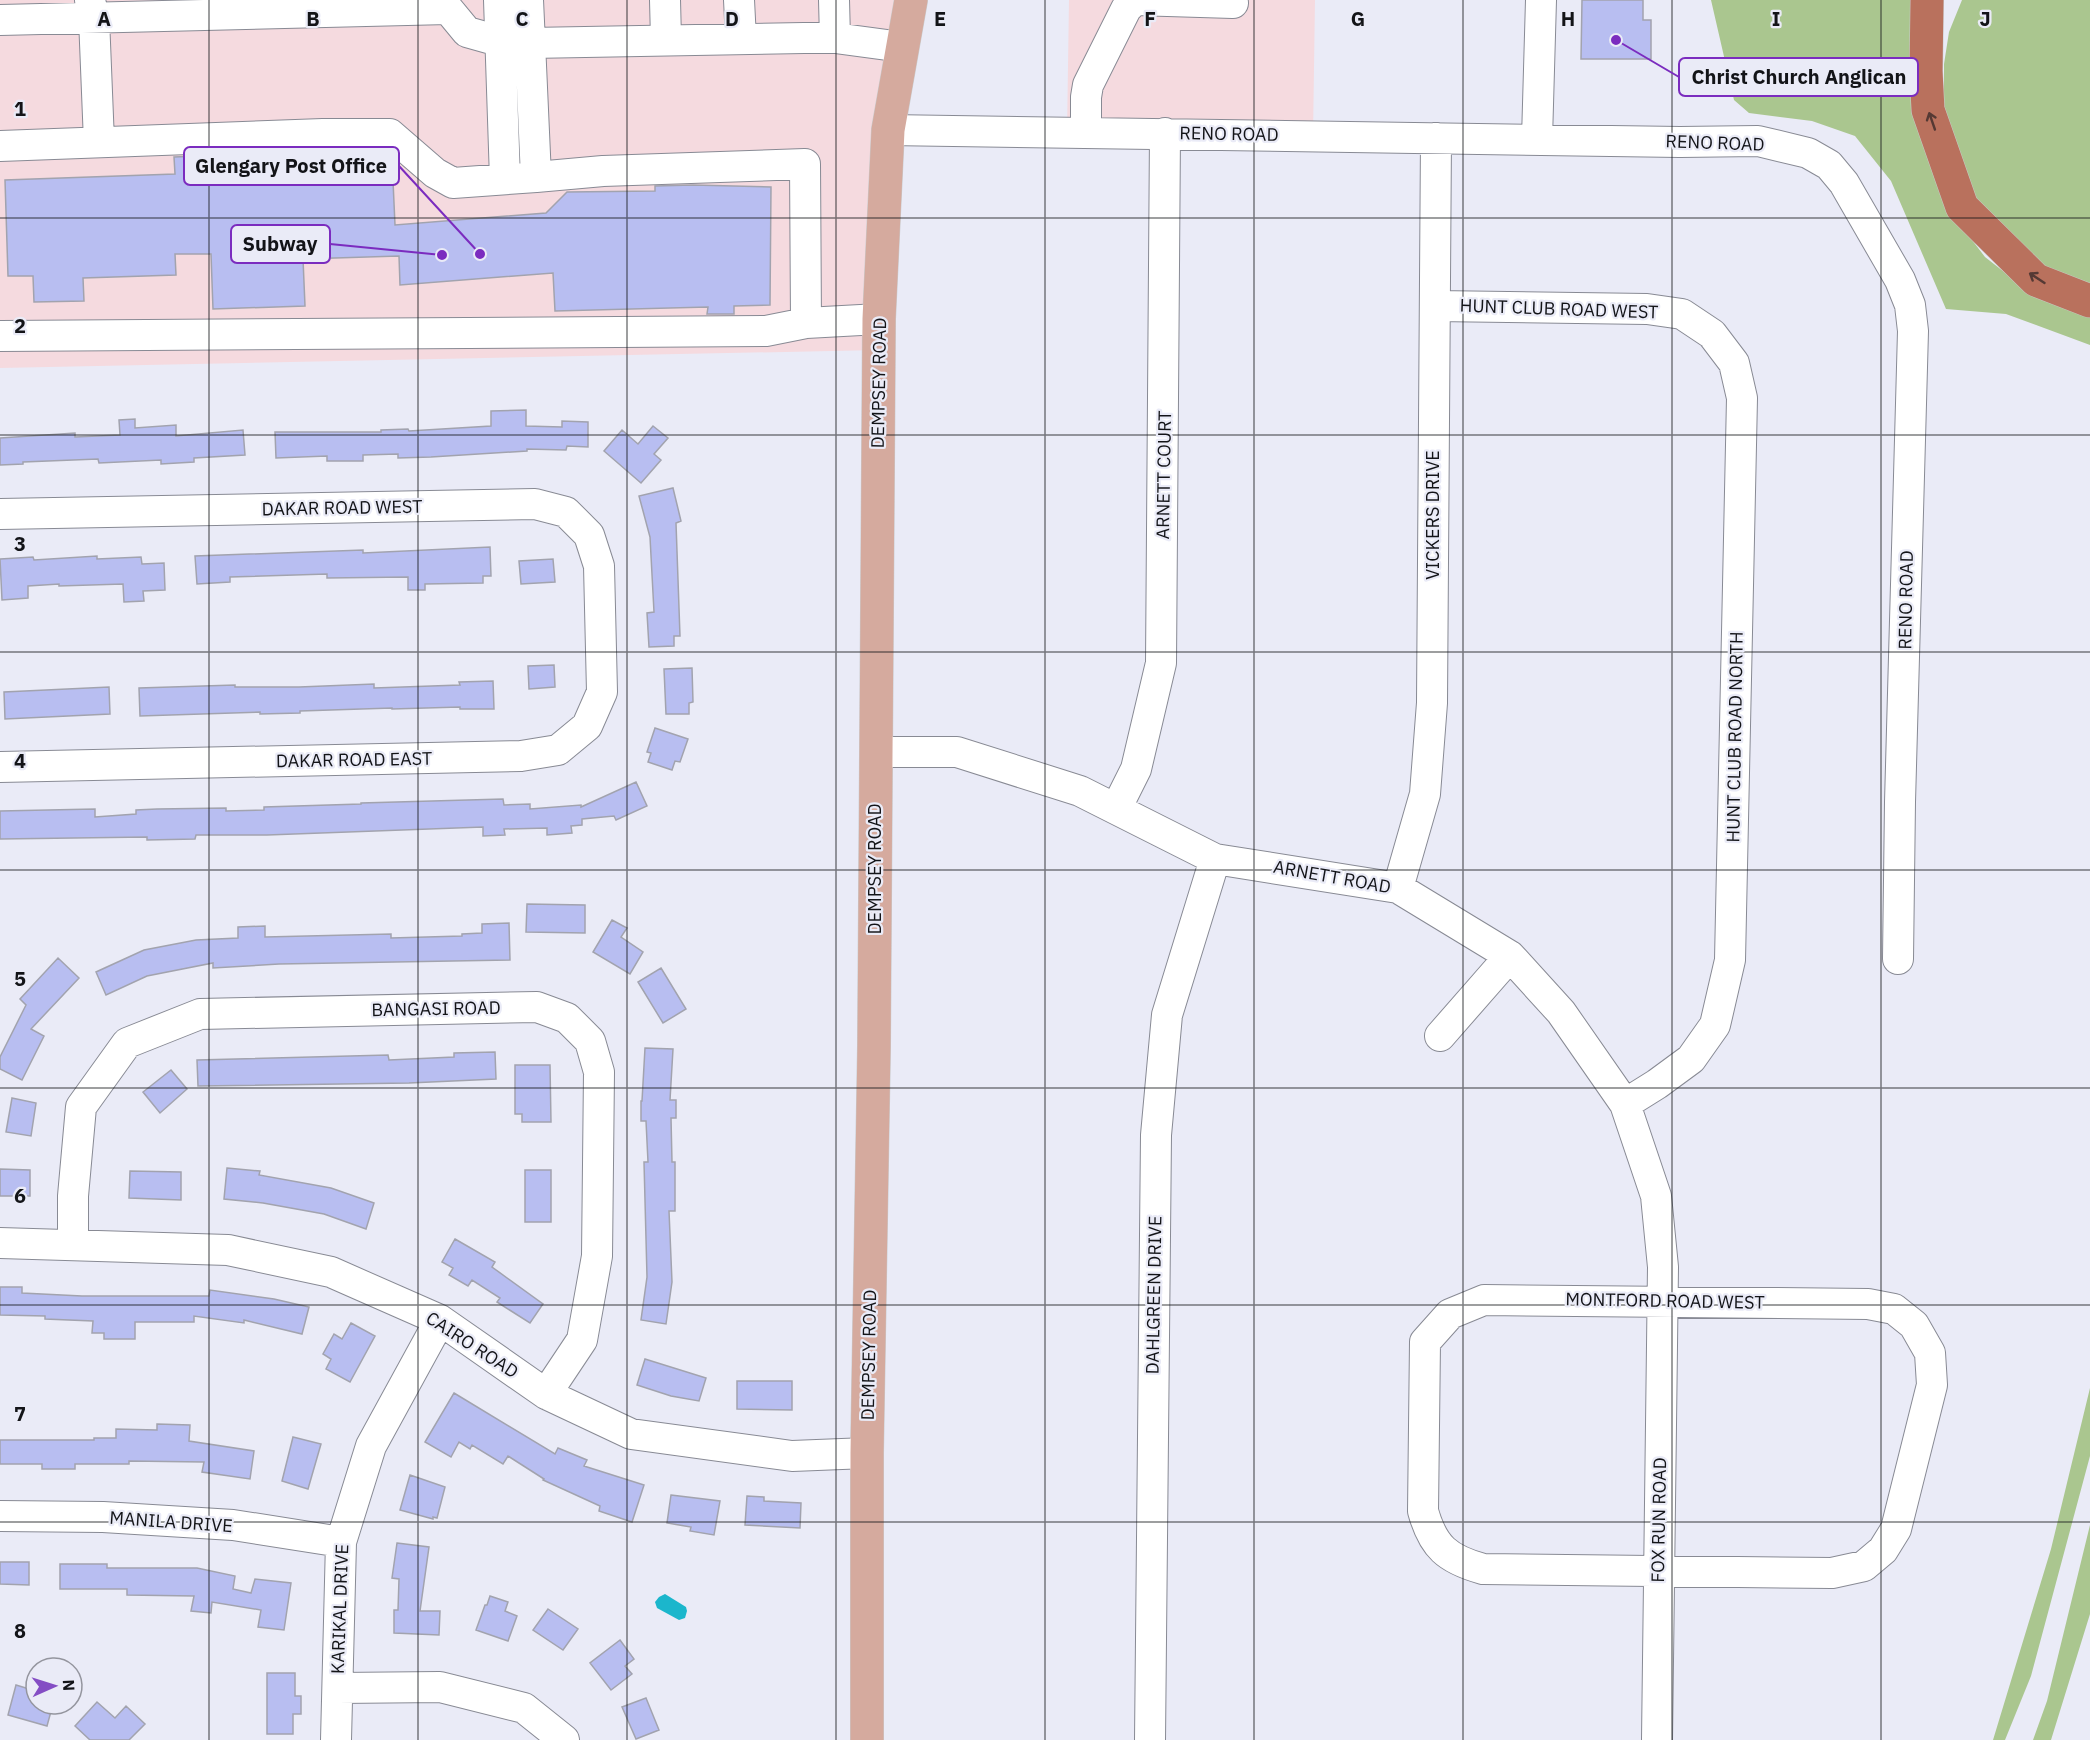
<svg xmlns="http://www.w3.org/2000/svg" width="2090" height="1740" viewBox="0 0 2090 1740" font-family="'IBM Plex Sans',sans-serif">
  <rect width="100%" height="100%" fill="#eaebf7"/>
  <!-- commercial -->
  <path fill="#f5dadf" d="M0,0H900L878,350L0,368Z
    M1069,0H1315L1313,136L1067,132Z"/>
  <!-- green -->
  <path fill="#aac68f" d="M1711,0H1917L1959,223L1985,257L2017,282L2090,315V345L2006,314L1946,309L1891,181L1855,136L1812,121L1749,113L1734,100Z
    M1962,0H2090V290L2021,253L1967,187L1944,105V64L1949,32Z
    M2090,1388V1456L2031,1676L2005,1740H1993L2051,1549Z
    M2090,1525V1614L2051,1740H2033L2047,1701Z"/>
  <!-- water -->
  <path fill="#1bb6cc" d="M665,1594L686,1607L687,1611L685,1618L679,1620L657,1608L655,1602L659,1597Z"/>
  <!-- building -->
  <path fill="#b8bef1" stroke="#a2a3ae" stroke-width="1.5" d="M1582,0H1643V20H1651V59H1581Z
    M300,152L301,184L393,181L395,225L546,213L567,192L655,191V186L693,185L771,187L770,305L734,306V314H707L708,307L555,311L553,273L400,285L399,256L303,259L305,306L213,309L211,254H175L176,275L83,278L84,301L34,302L33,276H8L5,180L175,174L174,157Z
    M526,410V426L562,427V421L588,422V447L567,446L566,450L527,449V451L431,457L398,458V454L363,455V461H327V456L276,458L275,432H381V430L408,429L409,431L491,426V411Z
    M135,419V428L176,425V436L243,430L245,455L194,458V462L161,464V460L99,463L98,459L23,462V464L0,465V438L75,433V437L120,435L119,420Z
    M653,426L668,438L654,454L661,460L641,483L604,451L622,430L638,444Z
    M673,488L681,521L676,523L680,636H674V646L649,647L647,613L654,612L650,537L639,496Z
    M490,547L491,576H483V583L425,584V590H408V577L327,578V574L230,577V582L197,584L195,556L363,550V553Z
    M97,556V559L141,557L142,564L164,563L165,590L143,591L144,601L124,602L123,584L59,586V584L28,586V598L2,600L0,559L33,557L34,560Z
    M553,559L555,582L521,584L519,561Z
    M554,665L555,687L529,689L528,666Z
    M692,668L693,702L689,703V714H666L664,669Z
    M493,681L494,709H460V707L392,709V708L300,711V713L260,714V712L140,716L139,688L235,685V687H299L374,684V688L460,685L459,682Z
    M109,687L110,714L5,719L4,692Z
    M655,728L688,739L680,762L675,761L672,770L648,762L651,753L647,752Z
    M636,782L647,806L616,820L614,816L582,819V825L571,826L572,833L547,835V828L504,829L505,835L483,836V827L267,835H196L195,839L147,840V837L0,839V811L95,809V817L136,814V810L157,809L226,808V811L264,810V807L361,804V803L503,799L504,805L530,804V809L581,805V807Z
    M527,904L585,905V933L526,932Z
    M612,920L627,928L621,937L643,952L630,974L593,952Z
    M509,923L510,960L279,964L213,968V963L147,976L106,995L96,972L144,950L196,940L238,938V927L265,926V937L391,934V938L462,936V934L482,933V924Z
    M58,958L79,978L31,1029L44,1036L22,1080L0,1069V1057L26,1005L20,999Z
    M661,968L686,1009L663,1023L638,982Z
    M645,1048L673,1049L670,1100H676V1118H671L672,1162H675V1211H669L672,1282L666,1324L641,1320L647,1277L644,1162H648L646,1121H641V1101H642Z
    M495,1052L496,1079L409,1083L198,1086L197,1060L388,1055L389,1060L454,1057V1053Z
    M515,1065H550L551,1122H522V1114H515Z
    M171,1070L187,1089L160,1113L143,1092Z
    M12,1098L36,1103L31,1136L6,1132Z
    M227,1168L260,1171L259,1175L331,1188L374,1203L366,1229L324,1214L263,1203L224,1199Z
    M0,1169L30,1170V1196H0Z
    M525,1170H551V1222H525Z
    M130,1171L181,1172V1200L129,1198Z
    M455,1239L495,1262L492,1267L543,1304L530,1323L497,1302L500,1298L472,1280L468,1286L449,1275L453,1268L442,1262Z
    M0,1287H22V1293L82,1296H209L210,1290L274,1299L309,1307L302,1334L244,1320V1323L194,1316V1322H135V1339H104V1333H92L93,1321L45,1319V1316L0,1315Z
    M351,1323L375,1336L350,1382L326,1369L331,1359L323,1354L334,1334L342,1339Z
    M645,1359L706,1378L699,1401L671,1396L637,1385Z
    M737,1381H792V1410L737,1409Z
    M454,1393L555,1454L558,1448L587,1460L584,1466L644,1485L632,1522L599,1511L600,1506L543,1480L544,1479L508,1456L503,1464L472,1445L470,1449L459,1442L451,1457L425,1442Z
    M157,1424L190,1425L189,1441L254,1451L250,1479L202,1472L204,1462L129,1461V1464H75V1469H42V1464H0V1440H94V1438H116V1429L157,1430Z
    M293,1437L321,1444L308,1489L282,1481Z
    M410,1475L445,1487L437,1518L433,1517V1519L400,1510Z
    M671,1495L720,1501L714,1535L690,1531L691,1527L667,1523Z
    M747,1496L764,1497V1501L801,1503L800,1528L745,1525Z
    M397,1543L429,1547L420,1611H440L439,1635L394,1633V1610H398L399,1579L392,1578Z
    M0,1562H29V1585L0,1584Z
    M60,1564H107V1568H197L235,1576L233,1589L251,1593L255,1579L291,1583L284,1630L258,1627L261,1610L212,1602L211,1613L191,1611L194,1596L127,1595V1589H60Z
    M490,1596L508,1602L505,1611L517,1616L508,1641L476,1630L485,1605H487Z
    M548,1609L578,1629L563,1650L533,1630Z
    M620,1640L634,1659L625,1666L632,1674L611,1690L590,1663Z
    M267,1673H295V1696H301V1714H293V1734H267Z
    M16,1685L36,1691V1704H53L47,1726L8,1715Z
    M646,1698L659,1730L636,1739L622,1707Z
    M97,1702L115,1718L126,1706L145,1724L129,1740H90L75,1726Z"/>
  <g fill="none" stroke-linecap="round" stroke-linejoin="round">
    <!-- minor casing -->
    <g stroke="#888a94" stroke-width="32">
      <path id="minor" d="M90,0L94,18L99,142
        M499,0L505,179
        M528,0L530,43L804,38H835L902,47
        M665,0L666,39
        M739,0L741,39
        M834,0L835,38
        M0,20L448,9L467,32L499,41L530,43L536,177L453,183L435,173L390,134H323L0,146
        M888,130L1680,142L1758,141L1808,153L1829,165L1844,183L1900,280L1910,305L1913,331L1900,802L1898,959
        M1086,133V97L1088,85L1126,9L1135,0L1233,3
        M1537,139L1541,0
        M1436,306L1647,309L1682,314L1712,334L1734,363L1742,398L1730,960L1715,1025L1691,1059L1657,1084L1625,1104
        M806,323L879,319
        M0,336L766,331L806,323L805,164L603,171L536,177
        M0,514L535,504L566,512L589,535L599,566L602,692L587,726L558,750L521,756L0,767
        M876,752H957L1080,791L1215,859L1398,888L1510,956L1561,1012L1625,1104L1656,1196L1663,1267L1657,1740
        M1116,809L1136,769L1161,663L1165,133
        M1398,888L1425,794L1432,703L1436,138
        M1440,1036L1510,956
        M0,1243L228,1250L331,1272L440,1320L546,1394L631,1434L792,1456L867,1453
        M73,1244V1196L81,1107L127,1043L200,1014L537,1007L567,1018L590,1041L599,1072L597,1256L582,1340L546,1394
        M1484,1300L1868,1304L1894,1309L1914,1325L1930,1353L1932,1385L1896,1529L1883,1550L1864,1566L1832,1573L1483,1569C1447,1559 1433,1547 1423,1511L1425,1342L1450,1314Z
        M0,1516L103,1517L233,1525L341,1542
        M338,1688L440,1687L524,1708L564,1740
        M336,1740L341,1542L371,1446L440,1320
        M1150,1740L1156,1135L1167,1015L1215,859"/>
    </g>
    <!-- major casing -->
    <g stroke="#cbcbcc" stroke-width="34">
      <path id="major" d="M867,1740V1453L874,1046L879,319L888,130L911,0"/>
    </g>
    <!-- highway casing -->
    <g stroke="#cbcbcc" stroke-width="34">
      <path id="highway" d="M1927,0L1926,71L1928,110L1962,207L2036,280L2090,301"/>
    </g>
    <!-- minor -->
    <use href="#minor" stroke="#fff" stroke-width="30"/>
    <!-- major -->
    <use href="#major" stroke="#d5aa9e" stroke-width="33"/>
    <!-- highway -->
    <use href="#highway" stroke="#b9715d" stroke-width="33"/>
  </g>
  <!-- one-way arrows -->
  <defs><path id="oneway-shaft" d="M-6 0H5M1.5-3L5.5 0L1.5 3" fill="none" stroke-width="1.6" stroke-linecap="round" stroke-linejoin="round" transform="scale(1.5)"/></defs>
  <g stroke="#553934">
    <use href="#oneway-shaft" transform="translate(1932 121) rotate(-109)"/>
    <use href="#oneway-shaft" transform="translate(2037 278) rotate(-147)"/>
  </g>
  <!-- grid -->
  <path fill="none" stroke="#131418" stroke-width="1.5" stroke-opacity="0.55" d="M209,0V1740M418,0V1740M627,0V1740M836,0V1740M1045,0V1740M1254,0V1740M1463,0V1740M1672,0V1740M1881,0V1740M0,218H2090M0,435H2090M0,652H2090M0,870H2090M0,1088H2090M0,1305H2090M0,1522H2090"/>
  <g text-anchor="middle" stroke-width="4.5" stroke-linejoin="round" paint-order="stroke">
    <!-- street labels -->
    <g font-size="18" fill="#131418" stroke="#eaebf7">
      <text transform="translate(1229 134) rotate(1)" y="6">RENO ROAD</text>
      <text transform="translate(1715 143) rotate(2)" y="6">RENO ROAD</text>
      <text transform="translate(1559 309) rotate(2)" y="6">HUNT CLUB ROAD WEST</text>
      <text transform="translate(879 383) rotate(-89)" y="6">DEMPSEY ROAD</text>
      <text transform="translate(1164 475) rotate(-89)" y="6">ARNETT COURT</text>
      <text transform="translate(342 508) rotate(-1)" y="6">DAKAR ROAD WEST</text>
      <text transform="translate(1433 515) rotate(-90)" y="6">VICKERS DRIVE</text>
      <text transform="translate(1906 600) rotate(-89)" y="6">RENO ROAD</text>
      <text transform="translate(1735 737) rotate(-89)" y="6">HUNT CLUB ROAD NORTH</text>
      <text transform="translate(354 760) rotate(-1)" y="6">DAKAR ROAD EAST</text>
      <text transform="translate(875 869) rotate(-90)" y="6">DEMPSEY ROAD</text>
      <text transform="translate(1332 877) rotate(10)" y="6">ARNETT ROAD</text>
      <text transform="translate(436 1009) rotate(-1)" y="6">BANGASI ROAD</text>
      <text transform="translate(1154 1295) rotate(-89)" y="6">DAHLGREEN DRIVE</text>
      <text transform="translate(1665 1301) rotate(1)" y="6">MONTFORD ROAD WEST</text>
      <text transform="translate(472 1345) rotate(33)" y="6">CAIRO ROAD</text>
      <text transform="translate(869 1355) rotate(-89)" y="6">DEMPSEY ROAD</text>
      <text transform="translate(1659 1520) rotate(-89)" y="6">FOX RUN ROAD</text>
      <text transform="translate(171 1522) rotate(4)" y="6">MANILA DRIVE</text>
      <text transform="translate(340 1609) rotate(-88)" y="6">KARIKAL DRIVE</text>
    </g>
  </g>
  <g font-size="20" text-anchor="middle" font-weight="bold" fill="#131418" stroke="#eaebf7" stroke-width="4.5" stroke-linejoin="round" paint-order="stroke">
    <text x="104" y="26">A</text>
    <text x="313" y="26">B</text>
    <text x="522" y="26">C</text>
    <text x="732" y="26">D</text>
    <text x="940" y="26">E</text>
    <text x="1150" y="26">F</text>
    <text x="1358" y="26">G</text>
    <text x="1568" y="26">H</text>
    <text x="1776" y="26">I</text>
    <text x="1985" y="26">J</text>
    <text x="20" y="116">1</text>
    <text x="20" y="333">2</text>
    <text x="20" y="551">3</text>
    <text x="20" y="768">4</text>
    <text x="20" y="986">5</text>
    <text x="20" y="1203">6</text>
    <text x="20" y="1421">7</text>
    <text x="20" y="1638">8</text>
  </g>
  <!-- callouts -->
  <path fill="none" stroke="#7b2cbf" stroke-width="2" d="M1616 40L1679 77M480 254L399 166M442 255L330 244"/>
  <g fill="#7b2cbf" stroke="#eaebf7" stroke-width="2">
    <circle cx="1616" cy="40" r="6"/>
    <circle cx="480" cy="254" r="6"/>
    <circle cx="442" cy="255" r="6"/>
  </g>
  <g fill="#eaebf7" stroke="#7b2cbf" stroke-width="2">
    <rect x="1679" y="58" width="239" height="38" rx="6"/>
    <rect x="184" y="147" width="215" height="38" rx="6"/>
    <rect x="231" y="225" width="99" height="38" rx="6"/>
  </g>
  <g font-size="20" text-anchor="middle" font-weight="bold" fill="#131418">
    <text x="1799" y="84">Christ Church Anglican</text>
    <text x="291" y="173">Glengary Post Office</text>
    <text x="280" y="251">Subway</text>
  </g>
  <!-- north arrow -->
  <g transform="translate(54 1686) rotate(87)"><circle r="28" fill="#eaebf7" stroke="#94959e" stroke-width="1.5"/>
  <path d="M0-4.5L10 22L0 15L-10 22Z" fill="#844dc4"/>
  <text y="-9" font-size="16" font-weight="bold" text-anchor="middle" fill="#131418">N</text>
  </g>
</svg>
